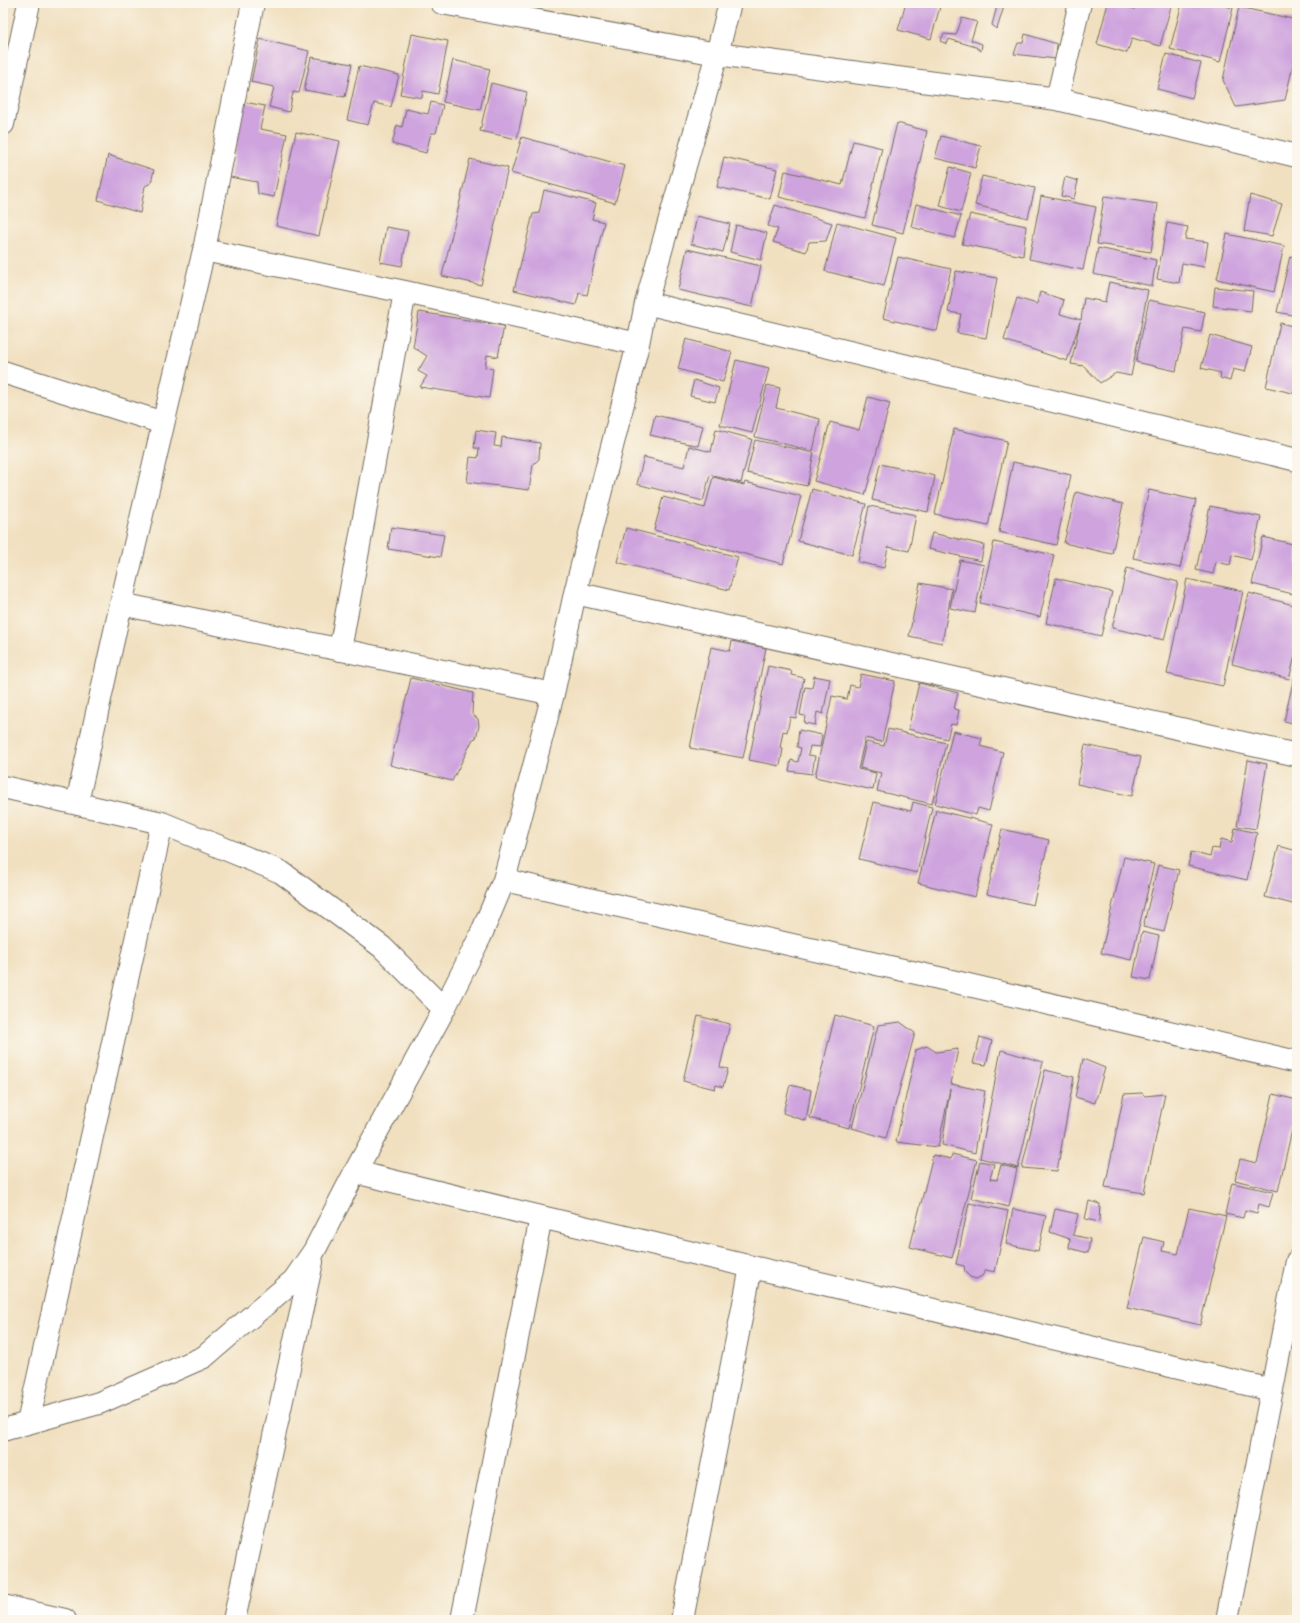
<svg xmlns="http://www.w3.org/2000/svg" width="1300" height="1623" viewBox="0 0 1300 1623" font-family="'Old Standard TT',serif">
  <rect width="100%" height="100%" fill="#fbf7ec"/>
  <filter id="ink" filterUnits="userSpaceOnUse"><feTurbulence type="fractalNoise" baseFrequency=".025" numOctaves="2"/><feDisplacementMap in="SourceGraphic" scale="8" xChannelSelector="R" yChannelSelector="G"/><feConvolveMatrix kernelMatrix="1 2 1 2 8 2 1 2 1" color-interpolation-filters="sRGB"/></filter>
  <filter id="wash" filterUnits="userSpaceOnUse"><feTurbulence type="fractalNoise" baseFrequency=".012" numOctaves="4" result="noise"/><feDisplacementMap in="SourceGraphic" scale="16" xChannelSelector="R" yChannelSelector="G"/><feGaussianBlur stdDeviation="0.9" result="paint"/><feColorMatrix in="noise" values="0 0 0 0 0 0 0 0 0 0 0 0 0 0 0 0 0 1.4 0 .05"/><feComposite in="paint" operator="in"/></filter>
  <g filter="url(#wash)">
    <rect width="100%" height="100%" fill="#f1e0c0"/>
    <g id="blocks">
      <!-- building -->
      <path fill="#cea3de" d="M906,3H941L931,39L898,30Z
        M989,3H1005L997,29L992,25L997,6Z
        M1108,3H1114L1135,9L1136,3H1172L1160,46L1132,38L1127,53L1097,44Z
        M1182,3H1215L1233,8L1220,62L1170,49Z
        M1239,7L1297,20V48L1285,100L1236,107L1223,80Z
        M962,18L977,22L971,40L982,44L981,51L976,47L949,39L947,44L940,41L944,34L956,35Z
        M412,34L448,41L438,94L423,91L422,98L400,94Z
        M1025,34L1057,44L1056,59L1014,54L1018,43H1023Z
        M260,39L309,51L299,93L293,92L289,112L269,107L274,87L251,82Z
        M1166,54L1201,63L1192,98L1157,89Z
        M311,57L352,64L345,97L304,90Z
        M453,60L490,69L480,110L443,102Z
        M359,66L399,75L391,107L374,103L368,125L347,120Z
        M491,83L527,92L517,139L480,131Z
        M244,102L265,106L260,129L287,134L274,197L258,194L257,182L230,177Z
        M431,102L443,105L436,133H431L426,153L392,144L397,125L402,127L406,109L428,114Z
        M897,123L927,131L903,233L872,225Z
        M296,132L340,141L319,236L276,226Z
        M941,136L981,146L975,168L935,158Z
        M522,137L625,166L615,203L511,173Z
        M853,141L882,148L865,218L779,197L785,171L842,185Z
        M108,155L154,170L151,183L145,186L140,213L98,200Z
        M724,157L777,169L770,199L717,187Z
        M470,159L508,168L481,285L442,276Z
        M950,167L971,173L961,212L940,206Z
        M982,176L1035,188L1028,218L975,205Z
        M1065,177L1078,181L1074,199L1061,196Z
        M544,190L596,203L592,219L604,222L587,295L579,293L576,305L514,290L533,214L539,213Z
        M1250,195L1282,204L1272,236L1244,231Z
        M1041,196L1096,207L1083,270L1029,259Z
        M1104,196L1158,204L1151,252L1097,244Z
        M916,204L961,216L955,238L911,227Z
        M775,205L832,223L826,241L809,242L806,252L773,242L778,229L768,226Z
        M970,214L1026,226L1023,256L962,244Z
        M697,216L730,224L723,252L691,244Z
        M837,222L896,238L884,286L825,271Z
        M1167,223L1188,227L1185,239L1208,242L1204,267L1182,263L1179,283L1157,279Z
        M736,225L767,233L761,260L730,252Z
        M386,227L408,231L402,266L380,262Z
        M1227,234L1284,246L1274,292L1217,279Z
        M1098,248L1156,260L1152,286L1093,274Z
        M687,249L761,266L752,307L678,290Z
        M1290,256L1297,258V316L1277,312Z
        M898,257L951,269L937,331L883,318Z
        M956,271L997,278L986,338L957,333L961,314L948,312Z
        M1109,282L1148,290L1131,376L1116,373L1100,383L1084,366L1071,364L1080,322L1067,361L1004,340L1017,298L1037,304L1040,292L1064,300L1060,314L1081,320L1084,298L1105,302Z
        M1215,287L1253,291L1251,311L1213,306Z
        M1149,300L1205,312L1201,332L1185,329L1176,371L1136,362Z
        M419,312L504,326L498,357L487,355L485,367L493,369L489,398L420,387L427,376L418,371L427,356L413,347Z
        M1280,323L1297,327V394L1266,387Z
        M1210,335L1252,347L1245,372L1233,369L1230,381L1220,378L1221,373L1201,368Z
        M686,339L732,352L723,382L678,369Z
        M736,360L769,368L752,433L720,425Z
        M694,380L719,388L715,402L690,396Z
        M767,385L780,388L776,408L820,419L813,451L755,437Z
        M868,397L890,403L865,495L814,481L830,422L859,430Z
        M655,415L703,426L698,446L650,435Z
        M716,429L752,439L741,483L710,475L703,501L637,484L644,457L684,467L689,446L711,452Z
        M954,429L1007,441L988,526L935,514Z
        M476,430L496,433L494,446L501,447L502,437L540,443L539,459L533,465L529,490L467,482L470,457L478,458L479,448H474Z
        M755,440L814,453L807,486L747,473Z
        M1013,462L1071,475L1056,545L999,532Z
        M880,464L935,476L928,512L872,500Z
        M713,477L744,485L745,482L801,496L783,564L654,530L663,497L705,508Z
        M812,489L866,504L852,555L798,541Z
        M1149,490L1196,500L1180,568L1133,558Z
        M1076,492L1123,504L1112,554L1064,543Z
        M869,506L916,515L909,551L888,547L884,568L858,562Z
        M1210,506L1261,517L1251,560L1232,555L1230,565L1216,562L1213,574L1196,570Z
        M391,527L444,535L440,557L388,549Z
        M626,528L738,557L729,590L617,562Z
        M932,533L984,545L981,561L928,549Z
        M1263,537L1297,545V595L1252,584Z
        M994,542L1054,555L1040,617L980,603Z
        M960,560L984,565L975,613L950,608Z
        M1127,568L1178,582L1164,640L1112,628Z
        M1056,578L1112,592L1101,636L1046,623Z
        M1187,579L1243,591L1223,686L1167,674Z
        M920,583L952,589L942,643L909,636Z
        M1249,593L1297,606V649L1289,679L1232,664Z
        M732,641L766,648L743,758L690,748L711,647L730,651Z
        M768,666L792,671L791,675L804,678L796,718L790,717L787,732L783,731L780,748L783,749L780,766L749,760Z
        M1296,669H1297V724L1284,721Z
        M861,674L895,681L882,742L865,738L858,769L876,773L873,790L815,777L832,696L847,699L850,685L858,687Z
        M814,676L830,679L823,714L817,712L815,725L804,723L805,716L800,715L805,687L812,688Z
        M411,678L473,693L472,714L478,719L479,726L476,738L473,739L452,781L390,765Z
        M919,683L958,693L954,709L959,710L956,725L951,724L947,739L908,729Z
        M888,729L946,743L932,804L877,791L881,773L860,768L866,742L884,746Z
        M799,730L822,735L820,747L810,746L808,755L815,756L812,774L789,771L791,760L798,762L801,748L797,747Z
        M953,731L982,738L980,746L1003,752L989,811L978,808L976,815L935,804Z
        M1085,745L1141,757L1132,796L1077,784Z
        M1248,760L1267,764L1256,829L1237,826Z
        M873,802L911,811L913,802L932,807L917,873L859,859Z
        M936,810L993,824L975,897L918,883Z
        M1235,828L1257,833L1247,880L1188,866L1191,852L1210,857L1212,848L1219,849L1221,839L1232,842Z
        M1002,829L1049,840L1033,905L987,894Z
        M1279,846L1297,851V905L1265,897Z
        M1124,857L1154,864L1131,960L1101,953Z
        M1158,865L1179,870L1164,932L1143,927Z
        M1142,932L1159,936L1150,980L1133,977Z
        M835,1015L874,1026L849,1128L810,1118Z
        M698,1016L730,1024L720,1067L728,1069L723,1087L716,1085L715,1089L683,1081Z
        M900,1022L915,1033L886,1138L852,1128L878,1025Z
        M980,1037L992,1041L986,1065L973,1063Z
        M927,1046L936,1052L958,1049L951,1084L985,1091L975,1153L942,1145L950,1089L938,1147L896,1142L916,1050Z
        M1001,1050L1043,1062L1018,1168L980,1158Z
        M1083,1059L1105,1068L1095,1103L1075,1097Z
        M1045,1070L1074,1077L1057,1171L1022,1168Z
        M790,1085L811,1090L806,1121L783,1113Z
        M1142,1093L1145,1096L1165,1094L1144,1193L1105,1187L1124,1094Z
        M1273,1094L1297,1100V1108L1278,1191L1235,1180L1240,1159L1257,1163Z
        M952,1154L977,1160L952,1258L910,1247L933,1155L951,1159Z
        M980,1161L994,1164L990,1179L997,1180L1001,1165L1017,1169L1009,1207L971,1198Z
        M1232,1183L1273,1192L1269,1207L1259,1204L1257,1213L1245,1210L1243,1218L1225,1214Z
        M1089,1201L1100,1204L1099,1222L1085,1219Z
        M969,1203L1008,1211L995,1272L986,1270L982,1276L976,1279L970,1277L965,1272L964,1266L956,1264Z
        M1189,1208L1226,1216L1200,1325L1127,1308L1144,1237L1164,1242L1162,1251L1178,1254Z
        M1013,1209L1046,1216L1038,1251L1006,1244Z
        M1055,1209L1078,1214L1073,1235L1090,1239L1088,1253L1069,1248L1070,1239L1050,1232Z"/>
    </g>
  </g>
  <g filter="url(#ink)">
    <use href="#blocks" fill-opacity="0" stroke="#706a5f" stroke-width="1"/>
    <g fill="none" stroke-linecap="round" stroke-linejoin="round">
      <!-- street casing -->
      <g stroke="#706a5f" stroke-width="24">
        <path id="street" d="M442,3L717,54L1057,99L1297,156
          M1057,99L1080,3
          M3,124L29,3
          M204,250L405,292L638,344
          M646,303L1297,460
          M3,372L163,423
          M575,593L1297,755
          M121,604L553,694
          M340,650L405,292
          M3,787L162,823L281,872L382,947L444,1009
          M77,803L121,604L204,250L253,3
          M504,880L943,979L1297,1062
          M355,1172L541,1217L1272,1390
          M28,1423L162,823
          M3,1430L99,1403L204,1357L294,1280L314,1251L355,1172L444,1009L480,937L504,880L553,694L575,593L638,344L646,303L717,54L730,3
          M3,1606L65,1620
          M234,1620L312,1262
          M462,1620L541,1217
          M682,1620L751,1267
          M1227,1620L1297,1261"/>
      </g>
      <!-- street -->
      <use href="#street" stroke="#fff" stroke-width="22"/>
    </g>
  </g>
  <!-- margin -->
  <rect width="1300" height="1623" fill="none" stroke="#fbf7ec" stroke-width="16"/>
</svg>
